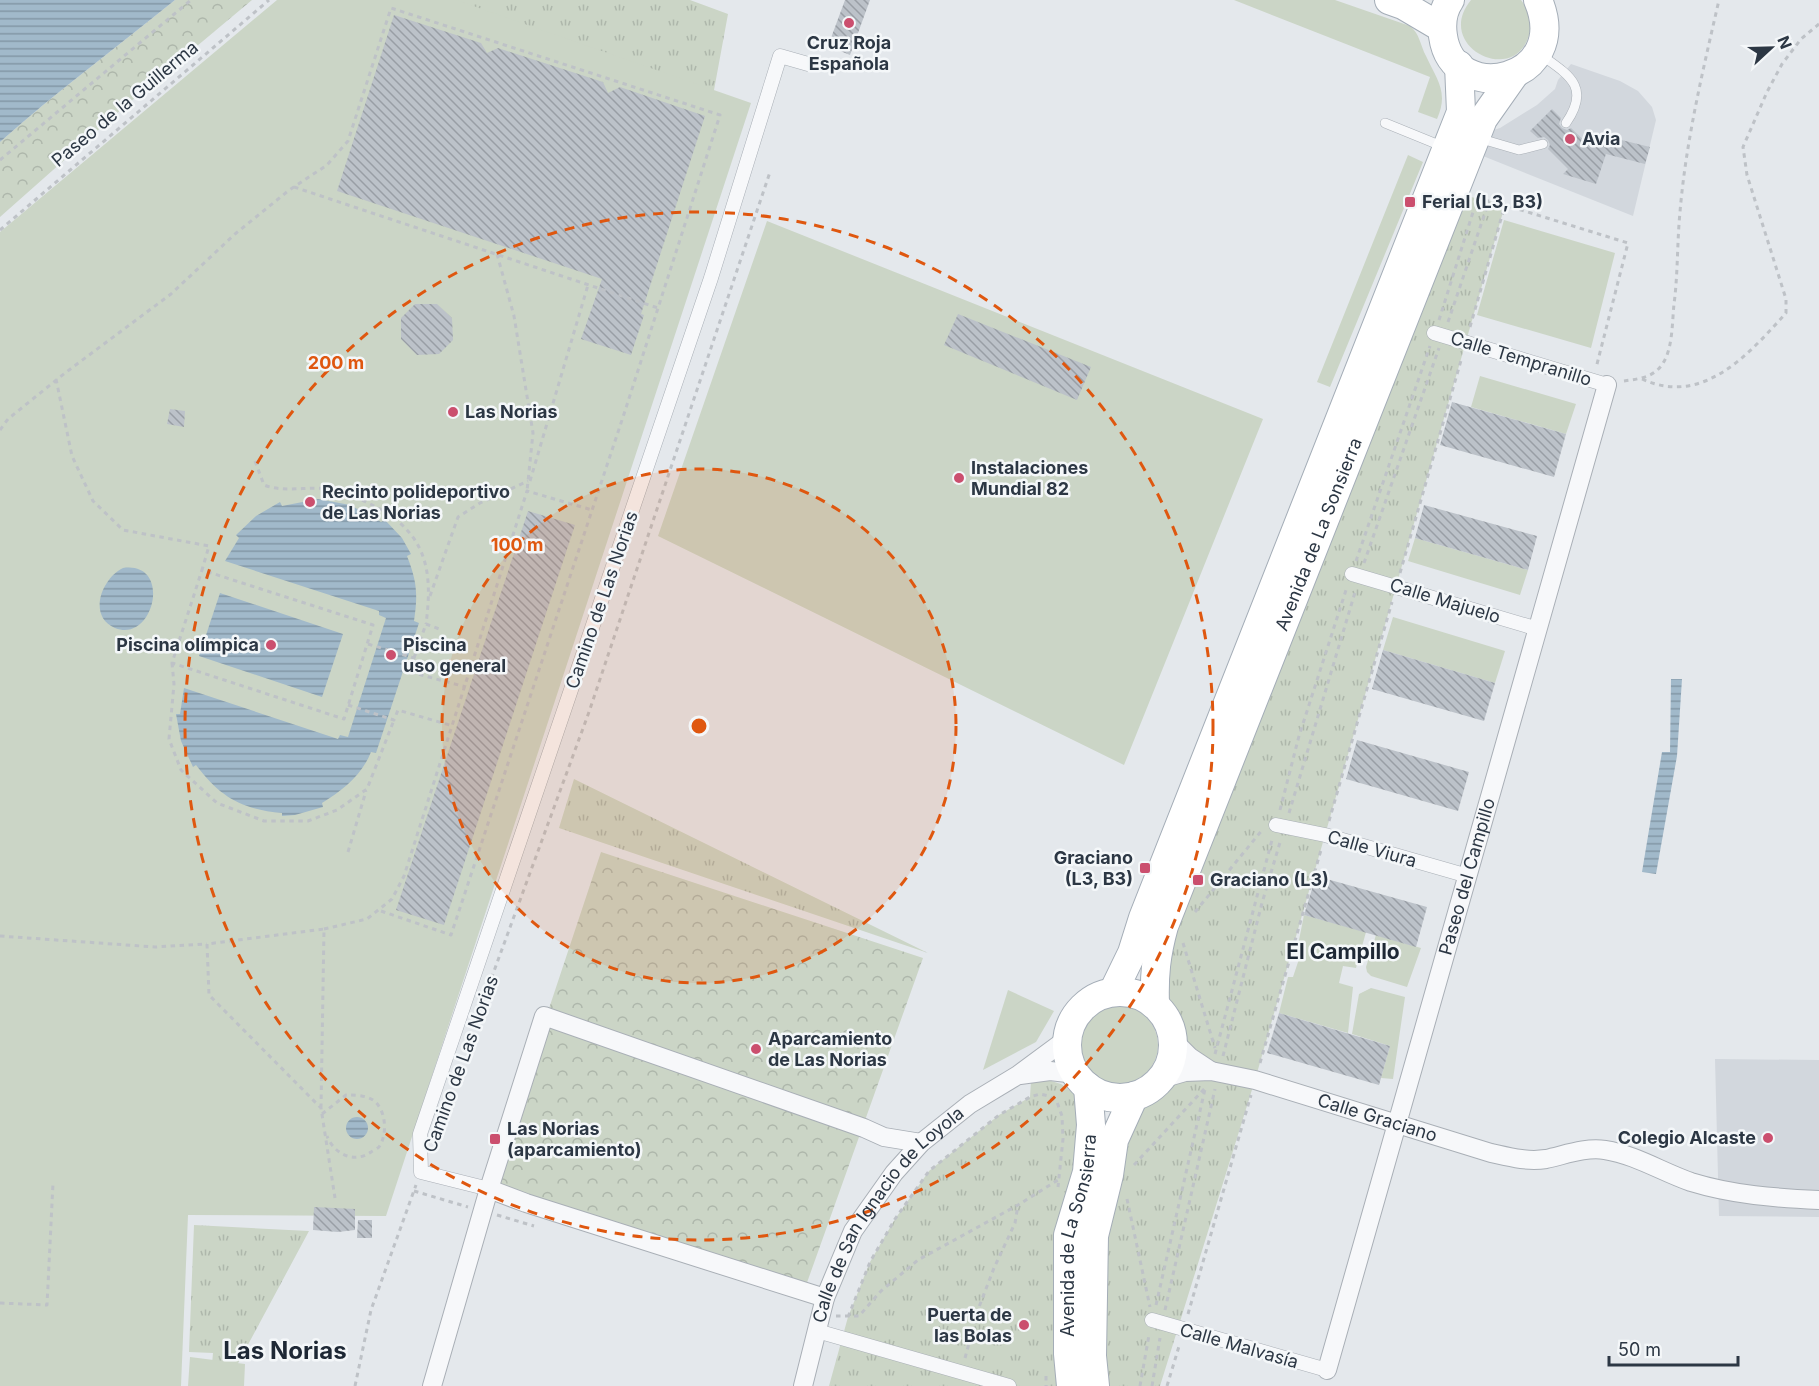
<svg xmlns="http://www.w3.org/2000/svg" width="1819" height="1386" viewBox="0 0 1819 1386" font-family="Inter,sans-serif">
  <defs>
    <pattern id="forest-crowns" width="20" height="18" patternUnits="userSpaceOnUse" patternTransform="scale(1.5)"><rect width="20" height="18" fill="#cbd5c6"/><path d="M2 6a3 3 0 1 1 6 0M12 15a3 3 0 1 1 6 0" fill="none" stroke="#aeb7ab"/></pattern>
    <pattern id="park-tufts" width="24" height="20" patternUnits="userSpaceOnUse" patternTransform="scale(1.5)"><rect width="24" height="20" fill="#cbd5c6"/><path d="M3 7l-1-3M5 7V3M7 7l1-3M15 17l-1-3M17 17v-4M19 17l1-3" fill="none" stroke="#aeb7ab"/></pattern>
    <pattern id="water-rules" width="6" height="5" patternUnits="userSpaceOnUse" patternTransform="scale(1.5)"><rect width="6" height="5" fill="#a1b9ca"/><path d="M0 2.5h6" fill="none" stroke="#8397a6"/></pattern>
    <pattern id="building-back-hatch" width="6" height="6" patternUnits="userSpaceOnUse" patternTransform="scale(1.5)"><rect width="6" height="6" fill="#bcc2c9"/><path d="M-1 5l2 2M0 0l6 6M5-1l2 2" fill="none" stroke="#999ea5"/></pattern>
  </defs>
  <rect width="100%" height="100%" fill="#e4e8ec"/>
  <!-- built -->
  <path fill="#d2d7dd" d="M1571,64L1620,81L1638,91L1652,107L1656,120L1633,216L1483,156L1490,131L1500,128L1537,105L1555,89L1558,80Z
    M1715,1059L1819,1060V1217L1719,1216Z"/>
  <!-- forest -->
  <path fill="url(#forest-crowns)" d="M175,0H252L123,108L0,217V142C56,92 117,47 175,0Z
    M601,852L923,958L804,1291L489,1189Z"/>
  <!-- park -->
  <path fill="url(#park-tufts)" d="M389,0H690L728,14L712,101Z
    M1454,193L1505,205L1255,1080L1160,1386H1095L1094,1236L1134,1096L1161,1079L1210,1071L1173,1040L1168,1021L1162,1012L1154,974Z
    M574,779L928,953L559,828Z
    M1048,1080L1061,1084L1075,1094L1080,1117L1071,1386H829L848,1317L870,1262L895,1219L929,1171L999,1115L1030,1097L1031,1081Z
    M194,1225L309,1231L236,1367L212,1364L213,1353L189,1352Z"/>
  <!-- garden -->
  <path fill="#cbd5c6" d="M277,0H456L751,103L386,1216L188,1215L181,1386H0V232Z
    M1234,0H1335L1410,26C1420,34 1420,45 1426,56C1437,80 1449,92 1437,119L1418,112L1430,77Z
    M1471,0H1521C1528,9 1533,24 1529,35C1514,87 1433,46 1471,0Z
    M1408,155L1423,162L1330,387L1317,382Z
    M1504,220L1615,253L1591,348L1477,315Z
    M767,221L1263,419L1124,765L658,536Z
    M1480,376L1576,404L1566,434L1471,407Z
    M1415,538L1528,570L1520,595L1408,561Z
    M1393,617L1505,651L1495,683L1383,650Z
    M1304,915L1366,932L1356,968L1343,966L1339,983L1353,987L1348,1033L1279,1013L1288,977H1293L1303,947L1298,945Z
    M1376,935L1421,948L1407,987L1371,976L1367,972L1366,967Z
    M1371,988L1405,997L1393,1079L1381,1078L1390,1046L1352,1034L1359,994Z
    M1008,990L1054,1011L1036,1042L983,1070Z
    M1080 1045a39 39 0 1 1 78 0a39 39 0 1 1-78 0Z
    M190,1357L245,1364L244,1386H188Z"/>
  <!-- water -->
  <path fill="url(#water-rules)" d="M0,0H175C117,47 56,92 0,142Z
    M318,499L350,505L381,522L385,520L402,538L411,554L407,556C417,581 418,595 414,621L419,623L376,753L371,752C362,775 343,790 322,803L323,807L295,815L282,816V813C242,809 221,798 196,765L193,767L181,741L176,714H180L184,688L338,739L340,735L348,737L386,618L379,615V611L225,561L239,538L236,535L256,516L280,502L282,506Z
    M123,568C173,561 154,644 115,628C87,616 102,578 123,568Z
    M220,593L343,634L322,697L199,656Z
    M1671,679H1682L1677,756L1656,874L1642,872L1662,752H1670Z
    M346 1128a11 11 0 1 1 22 0a11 11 0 1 1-22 0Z"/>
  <!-- building -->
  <path fill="url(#building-back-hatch)" d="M845,0H870L850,55L828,46Z
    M394,15L481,43L487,53L498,48L603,82L608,93L620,87L705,116L641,314L644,315L631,355L581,339L602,279L337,191Z
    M1552,109L1561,118L1559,124L1562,128L1567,130L1571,128L1590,146L1601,135L1650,147L1645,164L1606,154L1596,184L1563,174L1568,169L1548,149L1550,145L1548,140L1544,137L1538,138L1530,131Z
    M415,304H437L452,318L453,340L439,354L417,355L401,339V318Z
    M958,314L1091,367L1077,400L944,345Z
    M1452,402L1566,434L1554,477L1440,445Z
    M170,409L185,411L184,427L167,424Z
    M1424,505L1537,536L1528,570L1415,538Z
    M528,511L575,525L444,925L396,910Z
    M1383,650L1495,683L1484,721L1372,689Z
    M1357,740L1469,772L1458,811L1346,779Z
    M1316,876L1427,907L1416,947L1304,915Z
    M1279,1013L1390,1046L1379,1085L1267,1053Z
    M314,1207L355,1209V1230L338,1232L313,1230Z
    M358,1220H372V1238H357Z"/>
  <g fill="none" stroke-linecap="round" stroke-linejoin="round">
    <!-- service casing -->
    <g stroke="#a9afb6" stroke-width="10">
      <path id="service" d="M1541,55C1569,75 1591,87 1566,123
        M1385,123L1444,147
        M1478,138L1519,150L1543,144"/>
    </g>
    <!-- pedestrian casing -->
    <g stroke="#a9afb6" stroke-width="15">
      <path id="pedestrian" d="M1434,333L1607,385
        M1352,574L1538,629
        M1276,825L1325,835L1468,876
        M489,1189L421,1172L420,1134L711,278L780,56L808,64
        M1152,1320L1327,1370
        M817,1331L1009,1386"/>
    </g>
    <!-- minor casing -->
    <g stroke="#a9afb6" stroke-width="20">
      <g id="minor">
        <path d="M1173,1040L1190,1057L1211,1071"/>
        <path d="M1020,1075L1050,1071L1076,1074"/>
        <path id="s1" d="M1161,1079L1185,1072L1211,1071L1255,1080L1491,1153C1509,1157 1527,1162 1546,1159C1565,1155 1585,1147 1605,1150C1636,1155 1662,1172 1691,1182C1733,1195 1776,1198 1819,1200"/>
        <path d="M489,1189L526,1203L825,1298"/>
        <path id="s2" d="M1327,1370L1607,385"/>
        <path d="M432,1386L489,1189L544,1016L864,1128L884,1137L921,1143"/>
        <path id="s3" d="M803,1386L825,1298L853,1231L894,1173L921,1143L970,1104L1018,1075L1068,1038"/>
      </g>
    </g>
    <!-- primary casing -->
    <g stroke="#a4adb7" stroke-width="30">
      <g id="primary">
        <path d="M1389,0L1403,5L1442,28"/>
        <path d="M1450,0C1443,10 1441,23 1443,36C1453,108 1573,82 1538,0"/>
        <path d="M1113,992L1132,953L1143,918L1461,112L1459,65"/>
        <circle cx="1120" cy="1045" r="53"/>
        <path id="s4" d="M1155,1005C1154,975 1156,955 1164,926L1483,119L1514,75"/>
        <path id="s5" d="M1071,1386L1068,1354V1235L1087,1172L1091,1125L1088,1087"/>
        <path d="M1095,1386L1092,1356L1094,1236L1109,1175L1114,1140L1134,1096"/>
      </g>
    </g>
    <!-- path -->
    <path stroke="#bec2c7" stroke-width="3" stroke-dasharray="4.5 4.5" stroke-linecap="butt" d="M0,160L191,0
      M294,187L658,308
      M1476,198L1505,205L1628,243L1596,368
      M0,230L269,0
      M497,254L514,316L533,433L527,491
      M1439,320L1474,209
      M1448,322L1489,201
      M1470,327L1505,205
      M56,379L72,456L93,501L123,530L209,546L202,570L373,625L344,719L172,663L202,570
      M1642,379C1703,407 1749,354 1786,313V299L1747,175L1743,147L1767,92L1782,64L1801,39L1819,24
      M1624,381C1637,379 1652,378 1661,366C1673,351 1672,323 1674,304C1678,274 1677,243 1680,212C1686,140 1703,70 1719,0
      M0,430L8,419L65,373L171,294L235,234L288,191L327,165L348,141L391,8L720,115L624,414L451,935L378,910
      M255,461L264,485C284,493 307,486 328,489C345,492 361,499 376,507C427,534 433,571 426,624
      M530,481L588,285
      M1356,561L1430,346
      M1364,563L1439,348
      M1400,573L1462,357
      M430,596L458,517L480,503L528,481
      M368,644L414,658L410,672L466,687
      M414,658L426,624L442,630
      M172,663L174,684L169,739L181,770L217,803L264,821H308L337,810L367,789L394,720
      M348,705L394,720L398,710L453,726
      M1280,810L1299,736L1347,587
      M1289,813L1356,589
      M1329,821L1392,602
      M348,852L366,791
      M1195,912L1263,829
      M324,929L367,919L392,899L404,876L527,491L592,510
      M0,936L155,947L207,944
      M1183,943L1215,1048
      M479,1012L589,712L770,172
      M1215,1054L1272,840
      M1223,1056L1262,903L1281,839
      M1260,1063L1321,850
      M321,1108L324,929L207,944L209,995L321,1108L335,1198
      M322,1114L346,1095C354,1095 365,1095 373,1100C386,1109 388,1134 379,1147C378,1148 373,1151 371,1152C354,1164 334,1154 327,1136
      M1134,1165L1205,1088
      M414,1191L468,1207
      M1127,1199L1150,1307
      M497,1215L534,1226
      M0,1303L47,1305L53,1183
      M1156,1305L1205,1089
      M1165,1310L1215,1089
      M1188,1314L1251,1095
      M836,1316H859L881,1291L918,1260L1018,1205L1058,1180
      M848,1317L870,1262L895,1219L929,1171L999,1115L1030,1097L1040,1094L1049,1096L1057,1102L1062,1116L1063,1139L1058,1187
      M965,1358L979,1307L994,1268L1015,1223L1018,1205
      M1046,1376V1386
      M355,1386L371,1310L416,1185
      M1140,1386L1149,1335
      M1152,1386L1160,1338
      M1167,1386L1180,1343"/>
    <!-- service -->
    <use href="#service" stroke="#f7f8fa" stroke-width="9"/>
    <!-- pedestrian -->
    <use href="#pedestrian" stroke="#f7f8fa" stroke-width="14"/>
    <!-- minor -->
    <use href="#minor" stroke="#f7f8fa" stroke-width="18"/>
    <!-- primary -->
    <use href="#primary" stroke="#fff" stroke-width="28"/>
  </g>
  <!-- distance rings -->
  <circle cx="699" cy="726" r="257" fill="#df570f" fill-opacity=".12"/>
  <g fill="none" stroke="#df570f" stroke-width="3" stroke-dasharray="10 8">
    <circle cx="699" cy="726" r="257"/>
    <circle cx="699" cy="726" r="514"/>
  </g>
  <!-- markers -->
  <g fill="#cb4f6e" stroke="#f4f7f9" stroke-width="2">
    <circle cx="849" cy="23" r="6"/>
    <circle cx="1570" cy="139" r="6"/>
    <rect x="1404" y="196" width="12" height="12" rx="3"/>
    <circle cx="453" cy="412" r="6"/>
    <circle cx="959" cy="478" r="6"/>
    <circle cx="310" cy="502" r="6"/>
    <circle cx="271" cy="645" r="6"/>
    <circle cx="391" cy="655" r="6"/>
    <rect x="1139" y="862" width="12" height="12" rx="3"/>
    <rect x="1192" y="874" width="12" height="12" rx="3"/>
    <circle cx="756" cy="1049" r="6"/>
    <circle cx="1768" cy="1138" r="6"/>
    <rect x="489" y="1133" width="12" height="12" rx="3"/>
    <circle cx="1024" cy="1325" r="6"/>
  </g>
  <g text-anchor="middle" stroke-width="5" stroke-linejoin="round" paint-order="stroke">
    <!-- poi labels -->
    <g font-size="18" font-weight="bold" fill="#2c3744" stroke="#f4f7f9" text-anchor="start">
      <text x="849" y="49" text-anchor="middle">Cruz Roja<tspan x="849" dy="21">Española</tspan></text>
      <text x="1582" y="145">Avia</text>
      <text x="1422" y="208">Ferial (L3, B3)</text>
      <text x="465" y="418">Las Norias</text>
      <text x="971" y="474">Instalaciones<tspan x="971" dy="21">Mundial 82</tspan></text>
      <text x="322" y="498">Recinto polideportivo<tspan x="322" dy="21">de Las Norias</tspan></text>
      <text x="259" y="651" text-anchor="end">Piscina olímpica</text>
      <text x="403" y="651">Piscina<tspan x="403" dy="21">uso general</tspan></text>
      <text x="1133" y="864" text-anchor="end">Graciano<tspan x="1133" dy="21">(L3, B3)</tspan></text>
      <text x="1210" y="886">Graciano (L3)</text>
      <text x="768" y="1045">Aparcamiento<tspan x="768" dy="21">de Las Norias</tspan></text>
      <text x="507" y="1135">Las Norias<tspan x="507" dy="21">(aparcamiento)</tspan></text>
      <text x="1756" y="1144" text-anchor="end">Colegio Alcaste</text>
      <text x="1012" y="1321" text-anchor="end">Puerta de<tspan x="1012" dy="21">las Bolas</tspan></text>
    </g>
    <!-- street labels -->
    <g font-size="18" fill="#2c3744" stroke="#f4f7f9">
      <text transform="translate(125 104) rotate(-40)" y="6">Paseo de la Guillerma</text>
      <text transform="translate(1521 359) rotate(17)" y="6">Calle Tempranillo</text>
      <text dy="6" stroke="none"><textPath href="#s4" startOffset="501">Avenida de La Sonsierra</textPath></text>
      <text transform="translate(602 600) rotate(-71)" y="6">Camino de Las Norias</text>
      <text transform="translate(1445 601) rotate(17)" y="6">Calle Majuelo</text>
      <text transform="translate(1372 849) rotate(16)" y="6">Calle Viura</text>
      <text dy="6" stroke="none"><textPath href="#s2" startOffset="513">Paseo del Campillo</textPath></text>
      <text transform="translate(461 1064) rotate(-70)" y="6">Camino de Las Norias</text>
      <text dy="6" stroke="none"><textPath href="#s1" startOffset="224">Calle Graciano</textPath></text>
      <text dy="6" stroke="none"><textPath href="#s3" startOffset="196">Calle de San Ignacio de Loyola</textPath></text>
      <text dy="6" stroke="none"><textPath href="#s5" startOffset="152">Avenida de La Sonsierra</textPath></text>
      <text transform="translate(1239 1346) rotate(16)" y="6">Calle Malvasía</text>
    </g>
    <!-- quarter labels -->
    <g font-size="21" font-weight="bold" fill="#1e2835" stroke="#f4f7f9">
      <text x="1343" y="959">El Campillo</text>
    </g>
    <!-- district labels -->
    <g font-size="24" font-weight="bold" fill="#1e2835" stroke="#f4f7f9">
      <text x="285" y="1359">Las Norias</text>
    </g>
  </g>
  <circle cx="699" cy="726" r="9" fill="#df570f" stroke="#f4f7f9" stroke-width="3"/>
  <g font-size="18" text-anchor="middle" font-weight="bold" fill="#df570f" stroke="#f4f7f9" stroke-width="5" stroke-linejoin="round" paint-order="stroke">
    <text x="336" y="369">200 m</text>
    <text x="517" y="551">100 m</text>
  </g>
  <!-- north arrow -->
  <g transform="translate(1771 48) rotate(68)" stroke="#f4f7f9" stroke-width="4.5" paint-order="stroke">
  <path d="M0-4.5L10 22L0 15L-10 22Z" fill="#2c3744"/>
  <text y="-9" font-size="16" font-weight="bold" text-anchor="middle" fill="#2c3744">N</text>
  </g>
  <!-- scale -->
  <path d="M1609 1356v9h129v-9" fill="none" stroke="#2c3744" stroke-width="3"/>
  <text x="1618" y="1356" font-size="18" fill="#2c3744" stroke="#f4f7f9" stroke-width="4.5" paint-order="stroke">50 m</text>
</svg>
